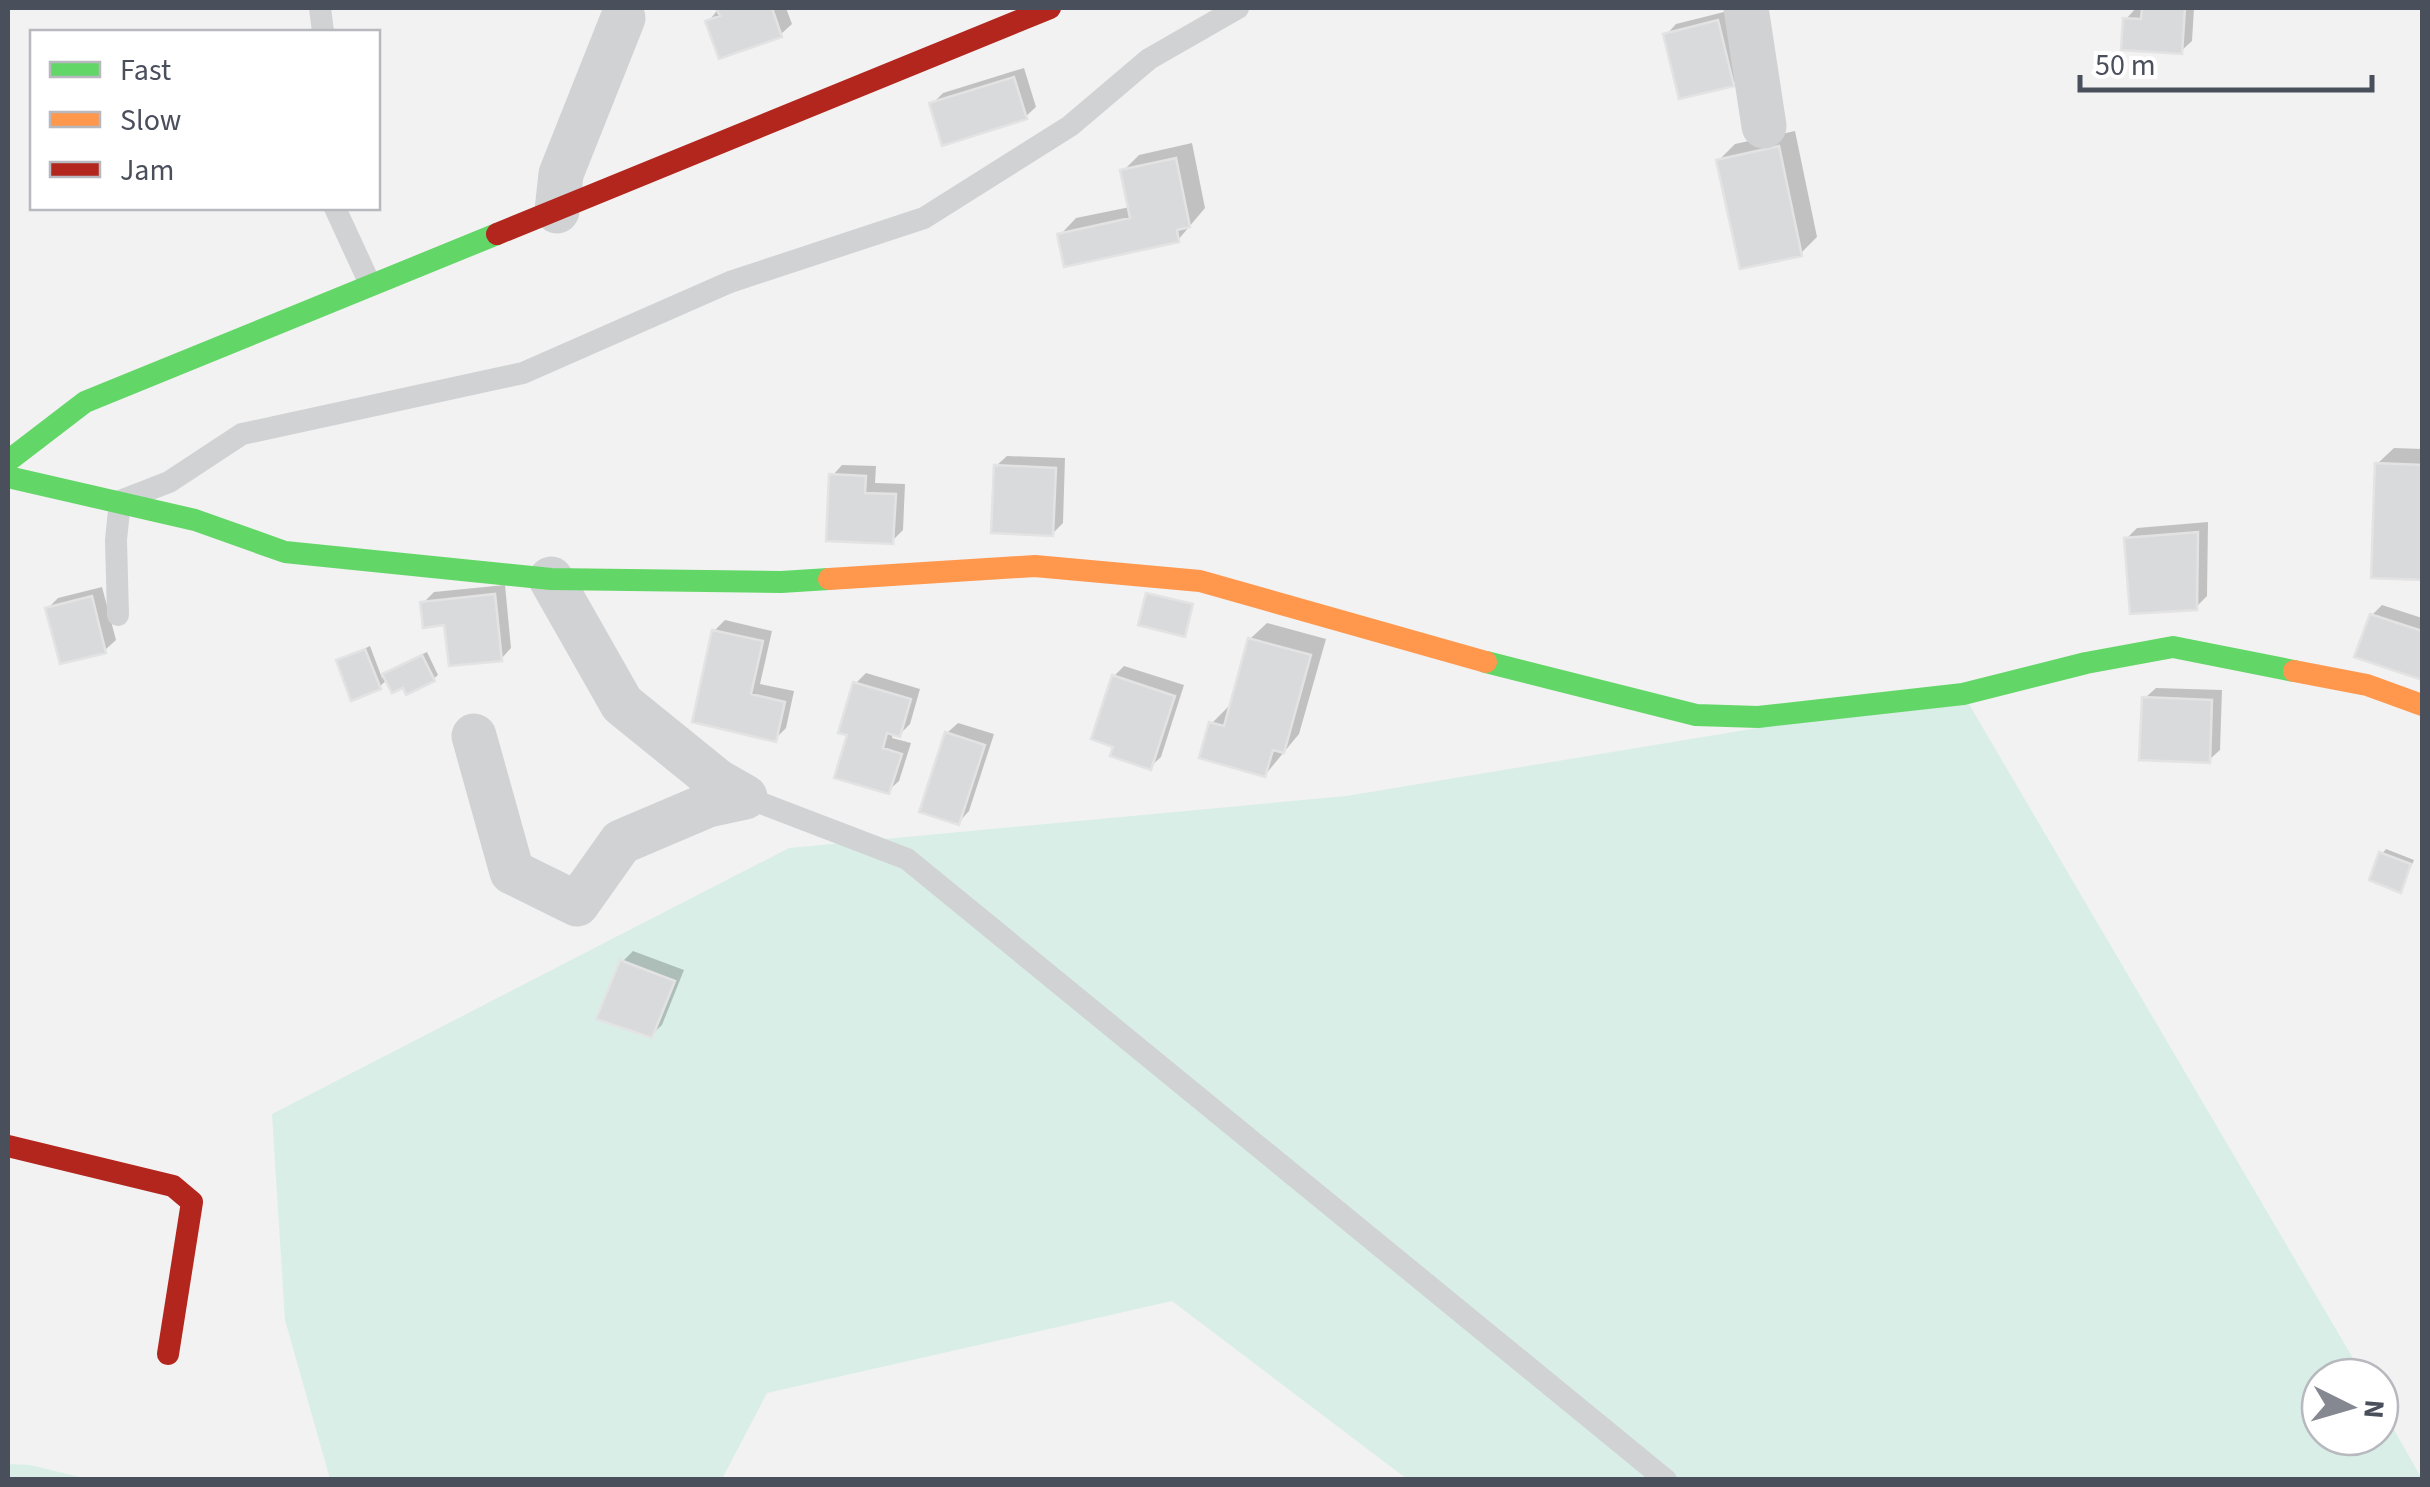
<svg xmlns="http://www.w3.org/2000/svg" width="2430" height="1487" viewBox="0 0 2430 1487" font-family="'Source Sans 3',sans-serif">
  <rect width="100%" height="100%" fill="#f2f2f2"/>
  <!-- green -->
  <path fill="#d9eee7" d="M1963,694L2364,1377H2320V1437H2380V1405L2422,1479H1407L1172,1301L767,1393L722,1479H330L285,1320L272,1114L789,848L1346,796Z
    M8,1464L30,1465L88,1479H8Z"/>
  <!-- shadow -->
  <path fill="#0003" d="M719,8H786L792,24L781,34L708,22Z
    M2136,8H2194L2192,41L2181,51L2126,19Z
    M1728,11L1743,73L1733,83L1666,35L1676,24Z
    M1024,68L1036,107L1025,117L932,104L943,93Z
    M1795,131L1817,237L1801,253L1718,161L1735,144Z
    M1192,143L1205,208L1178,240L1060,235L1076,218L1130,207L1123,171L1139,155Z
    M2394,448L2422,449V577L2374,575L2377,464Z
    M1007,456L1065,458L1063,523L1052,534L996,466Z
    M842,465L876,466L875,483L905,484L903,530L892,541L832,476Z
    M2208,522L2207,596L2196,607L2126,539L2137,528Z
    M505,585L511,648L501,659L446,623L423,603L434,592Z
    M102,587L116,640L105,650L48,608L58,598Z
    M2382,605L2422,618V678L2372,615Z
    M725,620L772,631L760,684L794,691L786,728L775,739L714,631Z
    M1267,623L1326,639L1299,734L1265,775L1211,724L1228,707L1231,708L1250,639Z
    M370,646L382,678L390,670L427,652L438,675L433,679L404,684L388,679L379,687L339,661Z
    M1124,666L1184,685L1161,757L1150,767L1116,745L1114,676Z
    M866,673L920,689L910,724L899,735L893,733L892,738L911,743L899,781L888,791L856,683Z
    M2156,688L2222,690L2220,750L2209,760L2145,698Z
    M958,723L994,734L969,811L959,822L947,733Z
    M2386,849L2414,860L2401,890L2382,854Z
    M633,951L684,970L662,1025L651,1035L622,962Z"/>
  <!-- building -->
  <path fill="#d9dadc" stroke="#e3e3e4" stroke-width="2.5" d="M716,8H772L782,37L719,59L705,21L720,16Z
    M2142,8H2185L2182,54L2121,50L2123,18L2141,19Z
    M1718,20L1734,86L1679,99L1663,34Z
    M1014,77L1027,119L942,146L929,103Z
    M1779,146L1802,256L1740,269L1716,160Z
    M1176,158L1190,227L1177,230L1179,242L1064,267L1057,234L1130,218L1120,170Z
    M2375,463L2422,465V580L2371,578Z
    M994,465L1056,468L1053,536L991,533Z
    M829,474L866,476L865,493L896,494L893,544L826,541Z
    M2198,532L2197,610L2130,614L2124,538Z
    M1146,593L1193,604L1185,637L1138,625Z
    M495,594L502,661L449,666L444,625L423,628L420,602Z
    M92,596L106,653L60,664L45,608Z
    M2370,614L2422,631V680L2354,657Z
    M712,630L763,641L751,694L785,702L776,742L692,722Z
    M1248,638L1311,655L1284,753L1273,750L1265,777L1199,758L1209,722L1224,726Z
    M365,649L381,689L351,701L336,660Z
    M422,655L435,681L406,695L403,688L392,693L382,674Z
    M1112,675L1175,696L1151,770L1110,756L1113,747L1091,739Z
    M853,682L911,699L900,737L887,733L883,748L902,754L889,794L834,778L847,735L838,733Z
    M2142,697L2212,700L2210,763L2139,760Z
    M945,732L985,745L959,825L919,812Z
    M2379,852L2411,864L2401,893L2369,880Z
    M620,960L675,981L652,1038L596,1019Z"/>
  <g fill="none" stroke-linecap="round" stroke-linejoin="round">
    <!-- lane -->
    <path stroke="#d1d2d4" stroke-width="22" d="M320,8L323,32
      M335,208L370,284
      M118,615L116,540L120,501L169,482L242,434L523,373L730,282L924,218L1070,126L1149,59L1238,8
      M745,797L907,859L1666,1480"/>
    <!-- street -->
    <path stroke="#d1d2d4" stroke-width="45" d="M1746,8L1764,126
      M557,211L561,174L623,18
      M474,736L512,872L577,904L621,842L708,805L745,797L717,781L622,704L551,579"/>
    <!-- fast -->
    <path stroke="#63d668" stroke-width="22" d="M8,461L85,402L497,234
      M8,477L195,520L285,552L551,579L781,582L829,579
      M1486,662L1696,715L1758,717L1963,694L2086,663L2173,647L2294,671"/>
    <!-- slow -->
    <path stroke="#ff974d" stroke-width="22" d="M829,579L1035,566L1200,581L1486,662
      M2294,671L2367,685L2422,705"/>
    <!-- jam -->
    <path stroke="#b3261e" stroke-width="22" d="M497,234L1050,8
      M8,1146L173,1186L192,1202L168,1354"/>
  </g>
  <!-- border -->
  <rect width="2430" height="1487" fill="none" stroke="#4a4f5c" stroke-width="20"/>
  <!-- legend -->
  <rect x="30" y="30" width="350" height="180" fill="#ffffff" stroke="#b7b9be" stroke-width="2.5"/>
  <rect x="50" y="62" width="50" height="15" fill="#63d668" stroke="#b7b9be" stroke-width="2.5"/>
  <text x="120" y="80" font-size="30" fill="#4a4f5c">Fast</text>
  <rect x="50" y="112" width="50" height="15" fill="#ff974d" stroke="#b7b9be" stroke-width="2.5"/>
  <text x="120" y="130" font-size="30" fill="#4a4f5c">Slow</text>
  <rect x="50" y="162" width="50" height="15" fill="#b3261e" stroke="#b7b9be" stroke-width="2.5"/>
  <text x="120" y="180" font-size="30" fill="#4a4f5c">Jam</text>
  <!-- north arrow -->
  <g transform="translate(2350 1407) rotate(95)"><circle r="48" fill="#ffffff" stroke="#b7b9be" stroke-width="2.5"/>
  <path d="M0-8L18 38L0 25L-18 38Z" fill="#858890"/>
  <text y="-15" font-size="28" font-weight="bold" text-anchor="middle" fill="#4a4f5c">N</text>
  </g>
  <!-- scale -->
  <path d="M2080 75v15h292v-15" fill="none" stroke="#4a4f5c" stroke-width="5"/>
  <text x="2095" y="75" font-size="30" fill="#4a4f5c" stroke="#ffffff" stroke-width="8" paint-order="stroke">50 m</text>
</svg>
